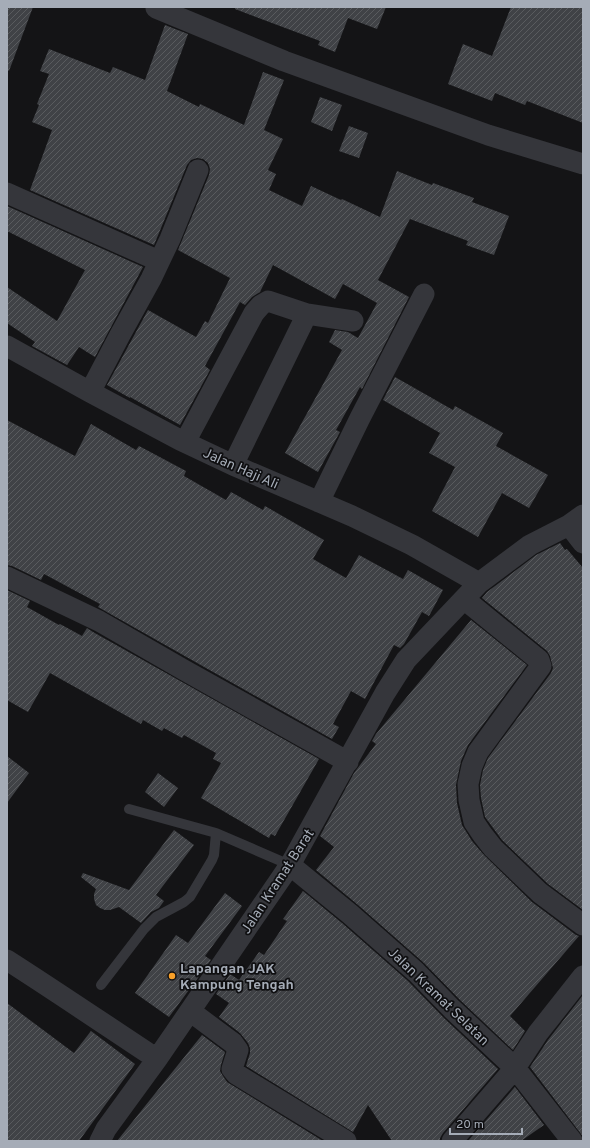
<svg xmlns="http://www.w3.org/2000/svg" width="590" height="1148" viewBox="0 0 590 1148" font-family="Overpass,sans-serif">
  <defs>
    <pattern id="building-hatch" width="6" height="6" patternUnits="userSpaceOnUse"><rect width="6" height="6" fill="#404246"/><path d="M-1 1l2-2M0 6l6-6M5 7l2-2" fill="none" stroke="#595b5e"/></pattern>
  </defs>
  <rect width="100%" height="100%" fill="#141416"/>
  <!-- building -->
  <path fill="url(#building-hatch)" d="M7,7H33L9,71L7,70Z
    M235,7H386L377,29L348,18L335,52L318,45L320,41L235,9Z
    M511,7H583V123L527,101L525,105L495,93L492,101L448,84L463,44L492,56Z
    M165,25L188,34L167,91L199,107L200,104L244,125L263,72L284,80L264,130L283,139L268,170L276,174L269,190L302,206L311,186L341,200L342,199L380,217L397,171L432,185L433,183L474,198L472,202L509,216L494,255L466,245L468,241L410,219L378,280L409,297L362,389L360,387L336,430L340,432L318,472L285,453L342,350L329,342L335,330L348,332L358,338L377,303L343,284L335,299L273,265L260,292L252,297L245,305L240,302L205,366L210,370L180,425L130,397V398L107,385L148,310L196,337L205,321L208,323L230,278L178,250L209,175L210,169L208,163L203,159L197,158L191,160L187,165L154,245L30,190L52,130L32,122L39,105L37,104L49,74L40,71L49,49L110,73L113,67L145,80Z
    M320,97L342,105L332,131L311,122Z
    M349,126L368,133L359,158L339,151Z
    M7,206L143,267L95,357L79,347L67,365L32,346L35,342L7,323V287L57,321L85,270L7,231Z
    M395,377L453,410L455,406L503,433L496,446L548,475L529,508L502,493L478,537L432,511L455,467L429,453L440,433L383,400Z
    M7,420L75,456L91,424L136,450L139,446L186,471L184,476L226,500L231,492L263,510L265,506L324,540L313,559L346,578L359,555L403,579L408,570L443,590L429,616L422,612L404,644L400,648L394,645L365,699L351,691L333,724L339,727L332,739L98,607L100,604L44,574L41,580L12,566L7,565Z
    M560,543L565,550L567,549L583,568V910L548,884L502,840L485,817L481,798L480,785L483,770L488,758L551,673L553,668L550,656L547,651L482,598L487,592L536,555Z
    M7,590L30,601L27,607L59,625L60,624L82,636L87,628L93,632L319,759L275,836L271,834L269,838L201,798L221,763L213,759L216,753L184,735L182,738L164,728L162,731L143,720L141,724L50,673L28,712L7,700Z
    M471,620L527,665L468,745L461,761L456,785L457,803L462,825L472,841L484,855L532,902L576,935L579,936L510,1016L525,1031L513,1050L460,1000L424,963L358,905L316,870L334,847L320,836L354,773L376,744L372,741L376,734Z
    M7,756L29,773L7,803Z
    M158,773L178,788L164,807L145,792Z
    M174,830L194,845L156,895L164,901L159,908L151,912L141,923L119,907L110,910H105L100,908L96,905L94,899V894L96,889L81,877L83,873L129,890Z
    M303,891L342,923L408,981L444,1018L498,1069L443,1133L440,1138V1141H392L368,1105L353,1132L246,1066L250,1053V1048L248,1043L240,1033L219,1017L229,1003L216,994L230,974L239,980L259,952L264,955L287,921L283,919Z
    M225,893L242,906L205,956L211,960L169,1017L135,993L176,935L188,943Z
    M583,995V1137L581,1134L530,1067L548,1040Z
    M7,1003L74,1053L91,1031L135,1064L79,1141H7Z
    M202,1035L225,1052L221,1065L220,1071L223,1076L227,1082L323,1141H117Z
    M515,1087L544,1125L521,1141H468Z"/>
  <g fill="none" stroke-linecap="round" stroke-linejoin="round">
    <!-- service -->
    <path stroke="#35363b" stroke-width="10" d="M129,809L216,833
      M101,985L144,929L156,917L184,902L190,897L212,860L214,855L216,833L290,865"/>
    <!-- minor -->
    <path stroke="#35363b" stroke-width="21" d="M156,8L284,61L488,135L583,164
      M7,193L159,261
      M7,346L90,392L180,440L233,465L352,516L412,545L479,583
      M90,392L120,335L151,279L170,239L198,170
      M185,442L254,313L261,305L268,301L307,314L353,321
      M233,465L307,314
      M319,502L360,418L424,294
      M569,525L583,543
      M7,577L99,621L184,670L348,762
      M464,599L539,660L541,666L478,752L472,766L468,784L469,800L474,822L482,834L493,848L540,893L583,925
      M290,865L350,914L416,972L452,1009L515,1068L572,1141
      M7,960C57,992 107,1026 157,1059
      M190,1011L233,1043L238,1050L232,1069L236,1074L346,1141
      M100,1141L106,1129L157,1059L290,865L385,693L406,660L479,583L530,545L569,525L583,515
      M452,1141L515,1068L538,1033L583,976"/>
  </g>
  <!-- markers -->
  <circle fill="#f8a029" stroke="#0f0f11" stroke-width="1.5" cx="172" cy="976" r="4"/>
  <g text-anchor="middle" stroke-width="3.5" stroke-linejoin="round" paint-order="stroke">
    <!-- street labels -->
    <g font-size="14" fill="#a5acb7" stroke="#0f0f11">
      <text transform="translate(241 468) rotate(24)" y="5">Jalan Haji Ali</text>
      <text transform="translate(277 881) rotate(-57)" y="5">Jalan Kramat Barat</text>
      <text transform="translate(439 996) rotate(44)" y="5">Jalan Kramat Selatan</text>
    </g>
    <!-- poi labels -->
    <g font-size="14" font-weight="bold" fill="#a5acb7" stroke="#0f0f11" text-anchor="start">
      <text x="180" y="973">Lapangan JAK<tspan x="180" dy="16">Kampung Tengah</tspan></text>
    </g>
  </g>
  <!-- border -->
  <rect width="590" height="1148" fill="none" stroke="#a5acb7" stroke-width="16"/>
  <!-- scale -->
  <path d="M450 1128v6h72v-6" fill="none" stroke="#a5acb7" stroke-width="2"/>
  <text x="456" y="1128" font-size="12" fill="#a5acb7" stroke="#0f0f11" stroke-width="3" paint-order="stroke">20 m</text>
</svg>
